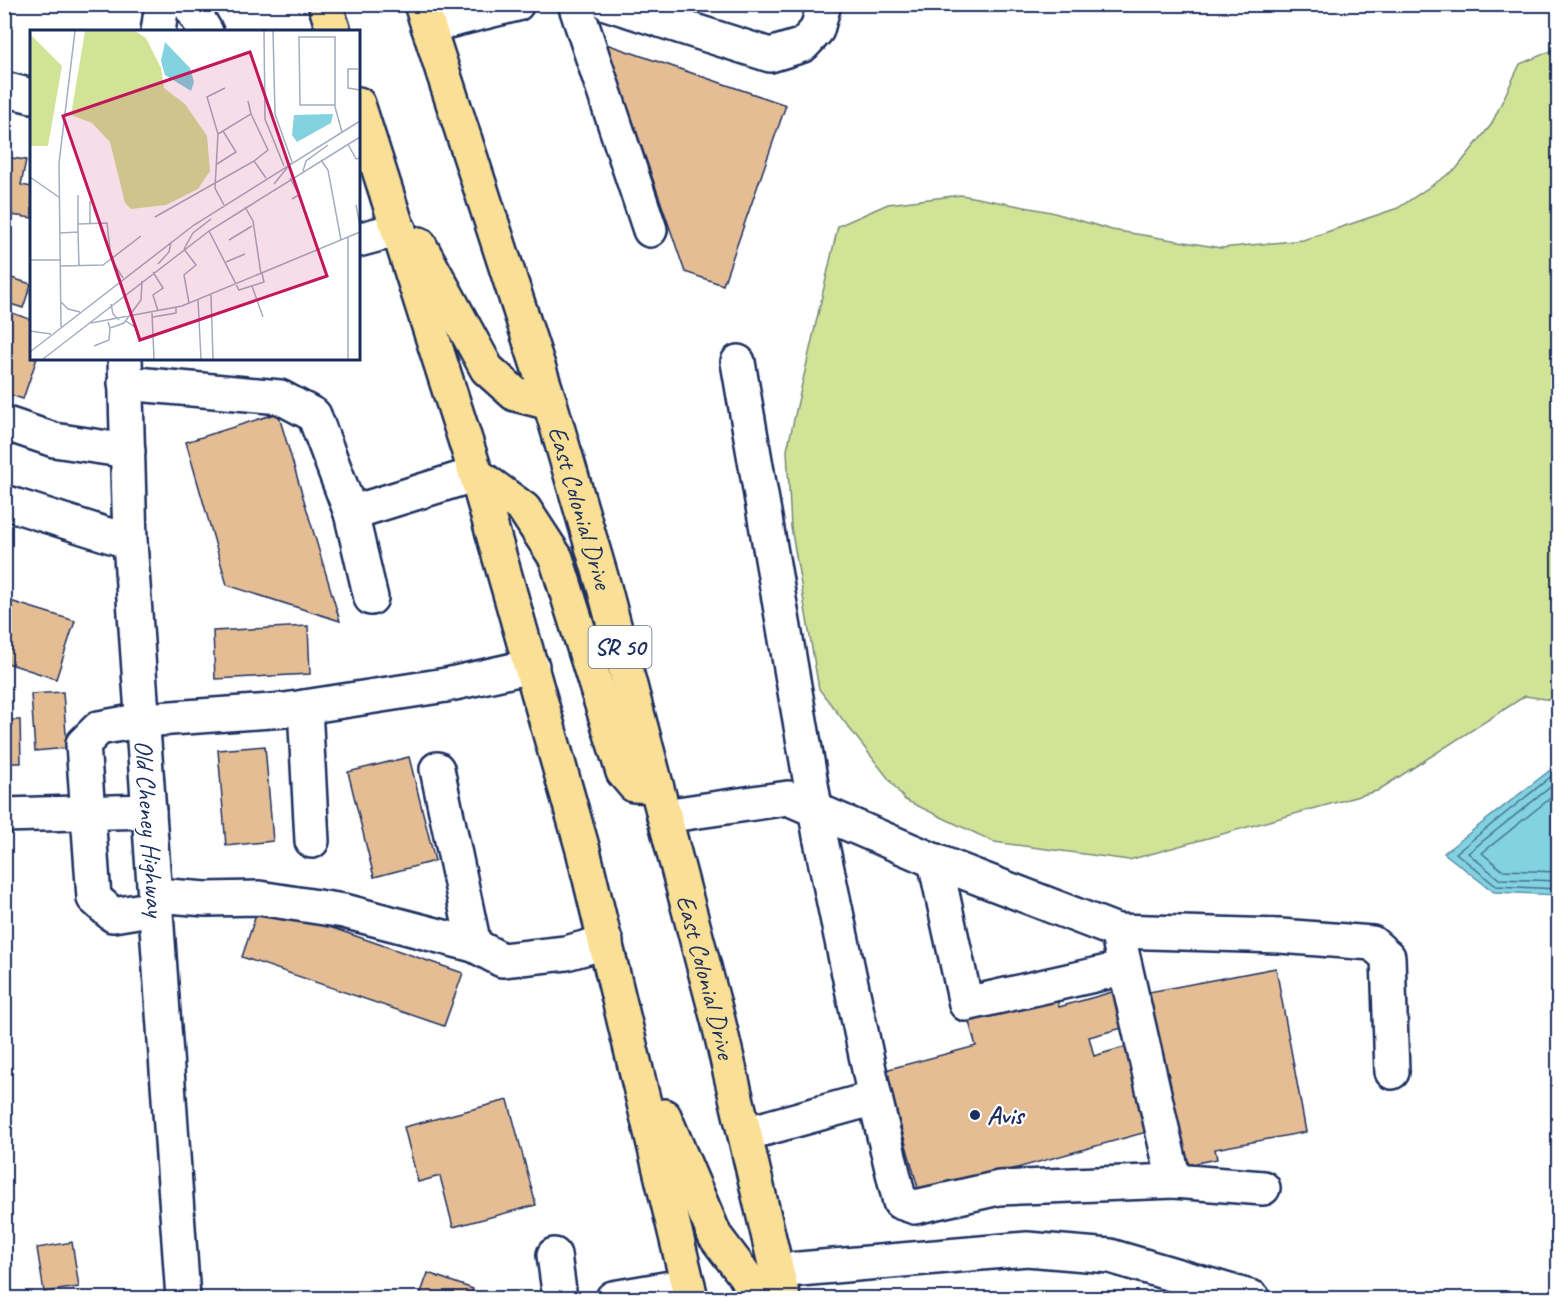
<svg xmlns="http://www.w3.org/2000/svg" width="1563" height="1303" viewBox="0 0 1563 1303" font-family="Caveat,sans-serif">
  <rect width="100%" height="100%" fill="#fff"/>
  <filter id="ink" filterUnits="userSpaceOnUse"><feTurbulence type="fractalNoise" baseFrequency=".0167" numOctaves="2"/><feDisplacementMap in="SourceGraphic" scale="12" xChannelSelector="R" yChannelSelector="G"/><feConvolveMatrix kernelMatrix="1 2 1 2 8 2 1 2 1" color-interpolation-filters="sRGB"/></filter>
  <g filter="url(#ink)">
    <!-- green -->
    <path fill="#d1e397" stroke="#76897a" stroke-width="1.5" d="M1553,50L1558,53V701L1525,696L1377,791L1129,860L994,842L905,800L819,689L791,527L787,450L838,226L888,204L961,195L1051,212L1112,230L1221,248L1303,240L1398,208L1456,169L1491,125L1520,64Z"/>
    <!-- water -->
    <path fill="#83d2e0" stroke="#5991ac" stroke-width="1.5" d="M1558,764V895L1494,892L1444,853Z"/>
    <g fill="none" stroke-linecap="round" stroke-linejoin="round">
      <!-- shore -->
      <path stroke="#457092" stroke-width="1.5" d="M1558,771L1456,853L1496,886L1558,889
        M1558,781L1468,853L1499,879L1558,881
        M1558,792L1482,853L1502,870L1558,872"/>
    </g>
    <!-- building -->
    <path fill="#e4bd95" stroke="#1b2f5e" stroke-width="1.5" d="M606,44L786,105L723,285L685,272Z
      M4,157L26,160L21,185L32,187V218L4,214Z
      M5,276L31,284L23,308L4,302Z
      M4,310L32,320V358H37L23,399L4,393Z
      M278,413L340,621L227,585L186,442Z
      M4,599L75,621L56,679L4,662Z
      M308,626L310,674L215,679L213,631Z
      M63,692L67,748L35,751L31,694Z
      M4,720H20L21,763H4Z
      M265,746L273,841L226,846L218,750Z
      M409,757L435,861L374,877L348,772Z
      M260,903L463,973L444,1026L242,957Z
      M1276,968L1306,1132L1215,1149L1217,1159L1181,1166L1149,992Z
      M1055,991L1059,1007L1116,991L1126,1027L1089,1037L1094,1056L1128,1046L1150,1131L920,1195L885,1070L976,1046L967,1015Z
      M508,1100L536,1205L453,1227L440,1176L418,1182L404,1127Z
      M72,1242L79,1287L44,1292L37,1248Z
      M428,1273L473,1289L470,1298H419Z"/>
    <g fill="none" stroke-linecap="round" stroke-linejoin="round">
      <!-- minor casing -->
      <g stroke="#1b2f5e" stroke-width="38">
        <g id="minor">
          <path d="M189,4L206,32"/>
          <path d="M575,4L650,230"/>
          <path d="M609,4L770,55L803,45L817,30L824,4"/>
          <path d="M428,26L517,4"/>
          <path d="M158,32L162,4"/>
          <path d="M4,89L32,96"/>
          <path d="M358,240L399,229"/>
          <path id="s1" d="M125,358L130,542L183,1298"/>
          <path d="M738,362L820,836L875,1098L745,1134"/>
          <path d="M125,383L280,397L314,415L351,513L476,474"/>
          <path d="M4,423L54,440L128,451"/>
          <path d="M4,502L130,542"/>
          <path d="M351,513L371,598"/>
          <path d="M305,707L312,841"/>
          <path d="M437,769L474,945"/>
          <path d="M4,815L149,811"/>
          <path d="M664,816L788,798L935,861L1117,931L1280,936L1372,943L1388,957L1392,1072"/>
          <path d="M935,861L966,1004L1125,968"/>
          <path d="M155,895L206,899L259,898L344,911L474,945L502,960L566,953L606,942"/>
          <path d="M156,908L113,915L94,898L83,744L99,728L143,720L285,710L446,685L532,666"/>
          <path d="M1117,931L1174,1181L1263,1188"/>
          <path d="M875,1098L900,1202L915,1207L999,1188L1174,1181"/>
          <path d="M554,1255L560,1298"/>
          <path d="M777,1271L1027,1249L1110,1256L1253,1298"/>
          <path d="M613,1298L688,1285"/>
        </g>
      </g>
      <!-- highway casing -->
      <g stroke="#1b2f5e" stroke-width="38">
        <g id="highway">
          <path d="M325,4L334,32"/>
          <path id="s2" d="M421,4L550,403L604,587L718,1020L783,1298"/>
          <path d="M358,104L476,474L583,850L691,1298"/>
          <path d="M419,244L487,369L515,394L550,403"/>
          <path d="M476,474L524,509L556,558L623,772L634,785L656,786"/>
          <path d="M664,1116L715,1236L762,1298"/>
        </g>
      </g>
      <!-- minor -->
      <use href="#minor" stroke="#fff" stroke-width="33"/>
      <!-- highway -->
      <use href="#highway" stroke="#fadf96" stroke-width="33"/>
    </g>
  </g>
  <!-- markers -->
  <circle fill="#1b2f5e" stroke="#fff" stroke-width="2" cx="975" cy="1115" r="6"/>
  <g text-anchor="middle" stroke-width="4.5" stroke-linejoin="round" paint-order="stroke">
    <!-- shield labels -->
    <rect fill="#fff" stroke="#5f6d8e" stroke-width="1.5" x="588.5" y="626" width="63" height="42" rx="4.5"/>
    <g font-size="24" font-weight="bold" fill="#1b2f5e">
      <text x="620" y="655">SR 50</text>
    </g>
    <!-- street labels -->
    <g font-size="26" fill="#1b2f5e" stroke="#fff">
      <text dy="9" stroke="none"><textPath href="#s2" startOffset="528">East Colonial Drive</textPath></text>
      <text dy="9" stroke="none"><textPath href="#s1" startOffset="471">Old Cheney Highway</textPath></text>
      <text dy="9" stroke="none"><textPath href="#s2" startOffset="1014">East Colonial Drive</textPath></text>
    </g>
    <!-- poi labels -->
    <g font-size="26" font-weight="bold" fill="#1b2f5e" stroke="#fff" text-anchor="start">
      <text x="987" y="1124">Avis</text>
    </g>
  </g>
  <!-- overview -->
  <g transform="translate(30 30)">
    <rect width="330" height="330" fill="#fff"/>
    <path d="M55,1H105L116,8L131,38L134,58L155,74L177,106L180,141L168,159L136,175L101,179L95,173L80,112L62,93L41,85ZM0,4L32,36L18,116H0Z" fill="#d1e397"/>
    <path d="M135,12L160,38L164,52L161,61L135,45L131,31ZM303,84L301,93L267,112L262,105L264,85Z" fill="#83d2e0"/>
    <path fill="none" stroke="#a4acbf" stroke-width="1.5" d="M234,1L235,89L254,136M243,1L245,84L262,132M328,39H318V58L330,60M305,75H270L269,7H305V77L312,102M221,84L238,120L224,131M188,104L221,84L218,71M318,114L326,129L330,128M291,130L298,140L311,210M187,134L206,122L193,101M273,141L276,131L298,115M0,147L30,168M260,148L269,165L262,169M244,154L261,133M48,165V194M60,171V193M194,175L185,158L188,104L177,67L195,58M326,175L330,196M215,177L223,191L231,244M125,187L224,131L236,148M179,201L209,260L234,252L232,243M48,202V194L77,193L81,229L111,206M30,203L48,202L49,236M318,207V329M199,210L222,196M154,219L166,235L154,245L159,273M154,219L163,203L181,189M0,230H30M196,232L215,224M128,234L139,222L141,212M31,236L73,235L81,229L93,248M123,242L133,258L123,265L128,281M222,256L233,287M181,265L183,329M168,270L171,329M31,272L38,279L50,282M81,274L83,284L89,290M122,283L124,329M123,287L146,283V277M96,291L106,298L109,312M78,292L80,298L94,293L111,270L112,251M61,293L152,276L330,202M31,297L29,133L45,1M0,301L21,304M64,316L79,310L80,298M0,322L164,195L330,91M13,329L179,201L330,107"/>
    <path fill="#c2185b" fill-opacity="0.15" stroke="#c2185b" stroke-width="3" d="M220,22L297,246L110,310L33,86Z"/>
    <rect width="330" height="330" fill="none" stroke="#1b2f5e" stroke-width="3"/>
  </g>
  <!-- margin -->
  <rect width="1563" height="1303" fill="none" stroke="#fff" stroke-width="24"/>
  <rect x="12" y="12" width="1539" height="1279" fill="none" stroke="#1b2f5e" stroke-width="2" filter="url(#ink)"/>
</svg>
